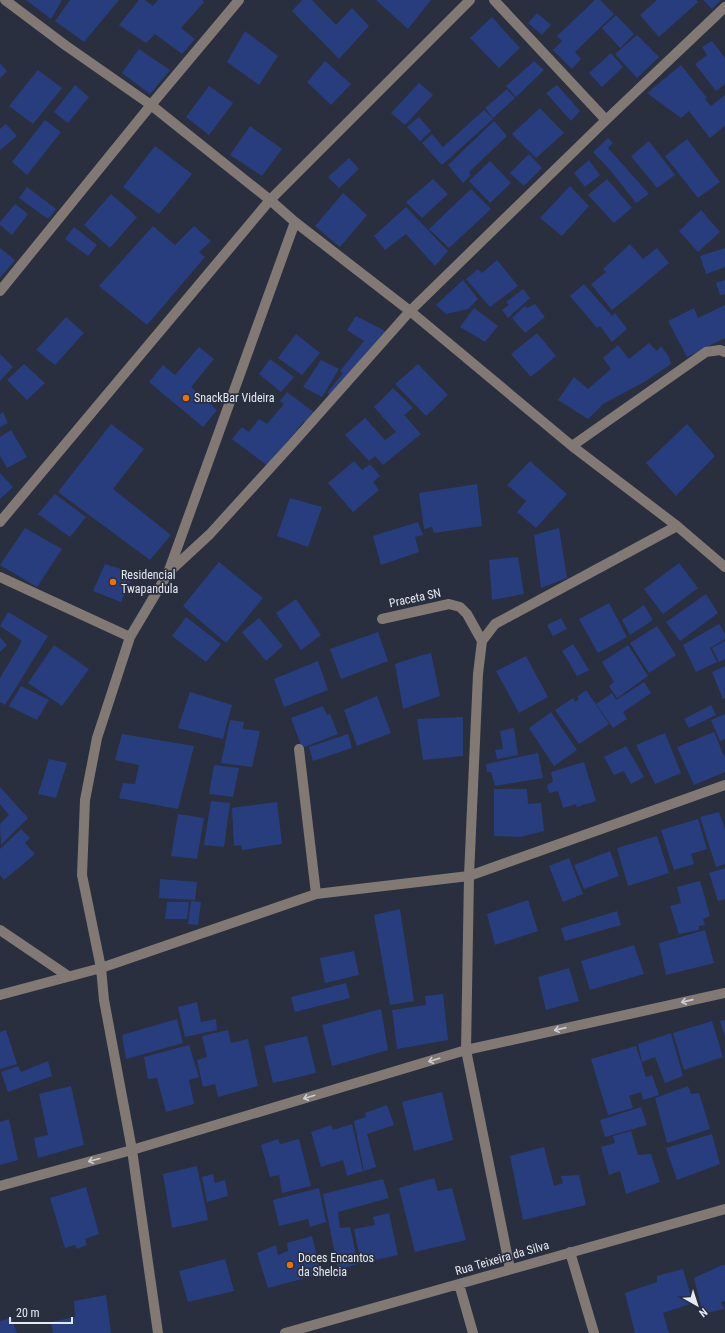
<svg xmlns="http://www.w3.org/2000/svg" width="725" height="1333" viewBox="0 0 725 1333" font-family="'Roboto Condensed',sans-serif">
  <rect width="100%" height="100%" fill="#292f3e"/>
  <!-- building -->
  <path fill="#283d7e" d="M26,0H62L51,19Z
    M70,0H119L84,42L55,21Z
    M139,0H145L153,6L158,0H202L204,2L181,28L195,39L182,54L155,34L146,43L119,25Z
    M302,0H312L336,25L352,8L369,26L339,59L292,11Z
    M376,0H431L408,29Z
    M595,0H600L614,14L575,52L581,59L572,69L553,50L562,41L557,36Z
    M657,0H696L698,2L659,37L640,15Z
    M703,0H721L712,9Z
    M537,13L551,25L542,35L528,23Z
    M616,15L634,34L620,48L602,28Z
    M492,17L520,48L499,68L470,38Z
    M245,31L278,56L259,85L227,62Z
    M637,35L659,57L637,78L615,54Z
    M712,41L725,58V84L716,91L695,64L707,55L702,47Z
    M139,49L170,70L150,94L122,73Z
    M611,53L623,67L602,87L589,73Z
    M325,61L351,84L331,105L307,82Z
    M534,61L544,70L516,97L506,86Z
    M0,63L7,71L0,78Z
    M681,65L707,98L705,99L711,106L725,95V126L710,138L689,111L681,118L647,93Z
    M38,70L62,88L33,124L9,106Z
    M419,83L433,95L405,125L391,113Z
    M75,85L89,97L68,123L54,112Z
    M557,85L580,111L571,121L546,93Z
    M209,86L233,103L209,135L186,117Z
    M507,89L515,98L493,118L485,108Z
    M540,108L564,133L536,158L512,134Z
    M484,110L493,119L442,165L422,143L432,134L443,147Z
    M419,117L431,131L420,141L407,127Z
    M45,120L61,132L27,175L12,162Z
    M494,121L507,136L469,172L471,175L463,183L448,165Z
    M6,124L17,136L0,150V129Z
    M250,126L282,149L262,176L230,155Z
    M608,138L613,143L608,148L649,194L636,203L610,170L593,152Z
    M687,139L720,182L698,198L665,156Z
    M649,141L675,175L657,188L631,156Z
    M155,146L192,174L159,214L123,187Z
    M529,154L542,168L524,186L510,173Z
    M349,158L359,169L339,188L328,177Z
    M589,160L600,175L585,187L574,173Z
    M490,161L511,183L490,203L469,181Z
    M433,179L448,194L422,218L406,202Z
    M607,179L632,208L614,223L588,195Z
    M570,186L589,206L562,236L540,218Z
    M27,187L56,209L48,219L19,198Z
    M471,189L491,209L449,248L429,229Z
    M343,193L367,215L340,247L315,226Z
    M111,194L137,217L110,248L84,225Z
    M15,204L28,214L12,235L0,225V222Z
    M406,207L448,251L435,266L406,234L385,250L374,236Z
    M701,210L720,232L698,252L679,231Z
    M153,226L175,245L194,226L211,241L199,252L205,257L147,325L99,286Z
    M74,227L97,245L88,256L65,239Z
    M630,244L643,259L657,248L669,263L627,298L612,310L591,284L606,272L603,269Z
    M0,248L15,260L0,278Z
    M725,248V267L706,274L700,256Z
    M497,260L518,286L490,307L466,279L478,269L482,273Z
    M463,280L478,299L468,309L446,314L436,305Z
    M725,280V294L720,295L716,283Z
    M584,284L612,316L615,313L627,329L612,342L600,326L597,328L570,296Z
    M523,289L530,298L508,318L502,310L509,305L506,302Z
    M535,304L545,317L525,333L512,318L525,306L527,308Z
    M725,305V338L687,357L668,321L694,308L698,318Z
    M474,308L498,326L485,342L460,327Z
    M356,316L385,331L374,347L333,396L327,393L343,373L340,371L364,341L347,330Z
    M66,317L84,333L55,365L36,350Z
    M537,333L556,356L531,377L511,354Z
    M296,334L320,353L302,375L278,358Z
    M649,343L657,351L661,346L669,357L671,364L646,381L603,404L588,419L558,400L574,377L588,389L611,369L603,358L618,345L629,359Z
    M199,347L214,359L191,387L217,410L203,427L149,382L163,365L175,375Z
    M0,354L13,367L0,381Z
    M270,359L294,377L281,392L259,374Z
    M321,360L339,369L322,397L303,387Z
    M24,364L45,383L27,400L7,380Z
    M418,364L448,395L426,416L395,384Z
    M393,388L413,408L404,415L421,434L383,465L375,456L369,461L345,435L365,418L385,440L396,432L374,407Z
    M287,392L315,413L307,424L304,421L268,466L232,439L242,427L249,432L259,419L267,424L284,404L280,401Z
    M3,412L8,423L0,427V414Z
    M111,424L144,449L113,489L171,535L150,560L58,492Z
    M687,424L715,456L676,496L646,463Z
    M11,430L27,457L7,468L0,456V437Z
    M354,461L362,470L370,464L380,476L373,482L379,490L353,512L328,483Z
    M530,461L567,494L536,528L517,512L526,501L507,485Z
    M0,473L13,487L0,499Z
    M477,484L482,526L434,533L432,527L424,529L419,493Z
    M55,494L86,517L70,537L38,514Z
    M290,498L322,507L308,547L277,536Z
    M418,522L423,535L415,537L419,552L381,565L373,536Z
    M25,528L62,549L37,587L0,565Z
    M559,528L567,578L541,588L534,535Z
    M518,557L524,594L492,600L489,560Z
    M219,562L263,598L226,643L183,606Z
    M679,563L698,588L663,614L644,589Z
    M105,564L134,573L121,602L93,591Z
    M706,594L718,613L680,641L666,622Z
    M296,599L321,635L301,650L276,613Z
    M609,603L627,637L598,653L579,619Z
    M644,605L653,620L630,635L622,620Z
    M8,612L48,636L5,705L0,702V678L22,641L0,626Z
    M186,617L221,644L206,662L172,636Z
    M259,618L283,646L266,661L242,632Z
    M561,618L567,629L553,636L547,625Z
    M719,624L725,634V639L710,648L717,662L696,672L683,645Z
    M657,626L676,655L649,673L630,643Z
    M378,632L388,661L341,679L330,649Z
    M0,637L7,645L0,652Z
    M725,641V659L719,662L712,648Z
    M573,644L589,670L577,676L562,651Z
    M54,645L89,669L62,706L28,683Z
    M628,645L648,676L617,698L609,686L614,682L602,662Z
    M431,653L440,696L403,709L395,664L419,656Z
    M526,656L548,697L519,713L496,671Z
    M318,661L328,690L284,707L274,679Z
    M725,666V698L723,699L712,672Z
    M644,682L651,693L623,712L627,719L613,728L596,704L612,693L616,700Z
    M21,686L49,700L37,720L9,706Z
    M586,690L609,724L579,744L555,710L573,698L575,702L579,699L577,697Z
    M190,692L232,705L223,739L178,728Z
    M377,696L391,733L357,746L344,710Z
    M711,705L716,715L689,728L684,719Z
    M323,706L327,715L330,714L338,734L302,748L291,718Z
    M551,712L577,750L554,766L529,728Z
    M725,714V739L720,741L711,720Z
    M463,717V756L423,760L417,719Z
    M230,720L244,722L243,729L260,731L252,767L221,763Z
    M514,728L518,755L497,759L495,750L503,749L500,731Z
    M714,732L725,758V772L694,785L677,747Z
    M665,733L681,773L655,784L636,745Z
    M122,734L194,746L178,809L119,798L123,783L135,784L139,765L115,760Z
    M348,734L352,748L313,761L309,747Z
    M626,746L644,777L631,784L624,771L614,775L604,757Z
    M538,753L543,778L495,786L491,772H487L486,764Z
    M49,759L67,763L56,798L38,794Z
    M584,762L596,801L577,807L576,804L563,808L558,791L549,793L547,785L553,782L551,772Z
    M214,765L239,768L233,797L209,794Z
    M0,787L28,818L1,845L0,824L9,815L0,804Z
    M494,789H527L528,804L541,803L544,831L520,837L494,836Z
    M211,801L230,803L224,847L204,845Z
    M277,802L282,844L242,850L241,845L234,846L232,808Z
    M719,812L725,830V864L716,867L700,817Z
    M178,814L204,818L197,859L171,856Z
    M698,819L707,849L691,854L694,864L674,870L661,830Z
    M21,829L30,838L25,843L35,854L4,880L0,875V849Z
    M657,836L669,873L628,886L617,848Z
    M610,851L619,876L584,889L574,865Z
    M569,858L583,894L563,902L549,866Z
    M725,868V899L718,901L709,873Z
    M160,879L197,882L195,900L159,898Z
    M700,881L710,916L703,919L705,925L699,926V930L679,934L670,906L681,903L677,887Z
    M528,900L538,931L495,945L487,914Z
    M191,901L201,902L198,925L188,924Z
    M167,902H189L187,919H165Z
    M400,909L414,1001L390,1005L374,915Z
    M617,911L621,925L565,941L561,928Z
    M705,930L714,963L666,975L659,943Z
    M634,945L644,974L590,990L581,961Z
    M354,951L359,975L325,983L320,958Z
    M569,968L579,1001L546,1010L538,977Z
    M346,983L350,998L295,1012L291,997Z
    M443,994L448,1040L397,1049L392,1010L426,1005L425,996Z
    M197,1002L201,1022L216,1019L217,1030L185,1037L178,1007Z
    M381,1009L388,1050L332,1066L322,1025Z
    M177,1019L183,1043L126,1059L122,1035Z
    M725,1020V1037L720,1021Z
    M712,1021L723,1057L684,1070L673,1033Z
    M6,1030L17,1064L0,1069V1032Z
    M228,1030L231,1043L248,1039L258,1086L218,1097L215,1084L203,1087L197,1060L207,1057L202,1036Z
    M671,1033L683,1076L665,1083L655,1057L642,1062L638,1044Z
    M307,1036L316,1073L273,1083L264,1046Z
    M189,1045L199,1077L189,1080L194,1104L166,1112L157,1078L148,1079L144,1057Z
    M636,1046L646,1077L652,1075L659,1095L643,1100L641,1092L629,1096L633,1108L608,1115L591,1059Z
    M48,1061L52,1076L8,1092L1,1072L18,1066L21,1072Z
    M71,1086L84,1145L38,1158L34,1138L48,1135L39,1094Z
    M688,1086L691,1094L699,1093L710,1129L667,1143L655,1098Z
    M442,1092L453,1140L414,1151L402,1102Z
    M387,1105L394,1125L367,1134L376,1167L364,1171L354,1121L366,1117L365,1113Z
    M641,1107L647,1125L605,1137L600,1120Z
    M9,1119L18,1160L0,1165V1122Z
    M352,1124L363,1171L347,1176L343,1160L321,1167L311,1132L331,1125L333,1130Z
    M631,1131L638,1155L651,1154L660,1182L626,1194L620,1171L609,1175L601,1147L615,1143L613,1136Z
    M712,1134L720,1164L677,1180L666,1148Z
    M278,1139L280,1144L299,1139L311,1186L282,1193L279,1175L270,1177L261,1145Z
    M544,1147L554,1186L563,1183L561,1176L579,1175L586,1205L523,1220L510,1156Z
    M197,1166L208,1220L172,1228L163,1174Z
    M213,1174L215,1183L225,1180L228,1196L207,1202L202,1177Z
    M434,1178L438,1191L452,1188L466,1240L415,1252L399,1188Z
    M383,1179L389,1198L338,1212L340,1228L350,1227L358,1264L338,1270L323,1194Z
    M86,1187L99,1234L85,1239L87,1245L77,1249L75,1245L65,1248L50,1198Z
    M319,1188L326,1222L310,1227L308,1219L279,1226L273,1200Z
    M389,1213L398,1255L361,1263L354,1229L375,1225L373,1217Z
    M312,1236L321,1274L268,1288L257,1253L276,1245L278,1255L288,1251L287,1243Z
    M225,1259L234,1291L188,1302L179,1271Z
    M722,1265H725V1301L721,1302L724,1309L703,1314L694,1278Z
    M683,1269L693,1303L663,1313L669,1333H635L625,1293L657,1282V1276Z
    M106,1295L111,1333H53L51,1322L75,1317L74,1301Z
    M12,1318L17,1333H0V1321Z"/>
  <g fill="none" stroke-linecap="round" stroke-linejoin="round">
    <!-- minor -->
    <path stroke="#827975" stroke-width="10" d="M5,0L65,45L151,105L270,200L295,222L410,311L572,446L677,526L725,567
      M494,0L606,120
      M0,291L151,105L239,0
      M572,446L706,352L720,350L725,352
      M0,522L270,200L470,0
      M170,571L210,534L292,444L410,311L606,120L725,7
      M0,577L130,637
      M382,619L449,604L460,607L467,614L482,641
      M299,749L316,894
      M0,930L68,976
      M0,995L101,968L316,894L469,876L725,785
      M0,1186L132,1150L466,1050L725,993
      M570,1252L594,1333
      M510,1269L466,1050L469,876L478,674L482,641L495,624L677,526
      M459,1284L473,1333
      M158,1333L132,1150L104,1000L101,968L82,875L85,800L97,738L130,637L168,573L295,222
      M285,1333L725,1209"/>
  </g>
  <!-- one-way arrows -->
  <defs><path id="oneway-shaft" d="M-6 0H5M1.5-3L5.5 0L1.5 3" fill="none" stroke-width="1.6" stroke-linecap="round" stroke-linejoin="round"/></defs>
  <g stroke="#cccdd4">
    <use href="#oneway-shaft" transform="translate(687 1001) rotate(167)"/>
    <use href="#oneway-shaft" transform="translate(560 1029) rotate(167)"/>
    <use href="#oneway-shaft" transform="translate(434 1060) rotate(163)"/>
    <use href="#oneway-shaft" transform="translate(309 1097) rotate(163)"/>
    <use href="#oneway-shaft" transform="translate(94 1160) rotate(165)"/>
  </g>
  <!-- markers -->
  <g fill="#e8710a" stroke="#292f3e" stroke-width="1.5">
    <circle cx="186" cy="398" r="4"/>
    <circle cx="113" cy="582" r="4"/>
    <circle cx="290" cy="1265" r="4"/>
  </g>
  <g text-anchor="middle" stroke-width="3.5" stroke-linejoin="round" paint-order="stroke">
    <!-- poi labels -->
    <g font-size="12" fill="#e5e9f3" stroke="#292f3e" text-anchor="start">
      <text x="194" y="402">SnackBar Videira</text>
      <text x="121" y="579">Residencial<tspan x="121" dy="14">Twapandula</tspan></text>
      <text x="298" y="1262">Doces Encantos<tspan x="298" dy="14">da Shelcia</tspan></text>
    </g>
    <!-- street labels -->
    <g font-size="12" fill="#e5e9f3" stroke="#292f3e">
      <text transform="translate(415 598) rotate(-12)" y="4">Praceta SN</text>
      <text transform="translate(502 1258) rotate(-16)" y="4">Rua Teixeira da Silva</text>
    </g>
  </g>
  <!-- north arrow -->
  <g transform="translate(697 1305) rotate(141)" stroke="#292f3e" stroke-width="3" paint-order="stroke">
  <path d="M0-3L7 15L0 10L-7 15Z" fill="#e5e9f3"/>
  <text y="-6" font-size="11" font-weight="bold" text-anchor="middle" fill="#e5e9f3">N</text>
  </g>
  <!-- scale -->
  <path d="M10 1317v6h62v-6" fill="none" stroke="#e5e9f3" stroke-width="2"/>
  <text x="16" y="1317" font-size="12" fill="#e5e9f3" stroke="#292f3e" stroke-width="3" paint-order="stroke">20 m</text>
</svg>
